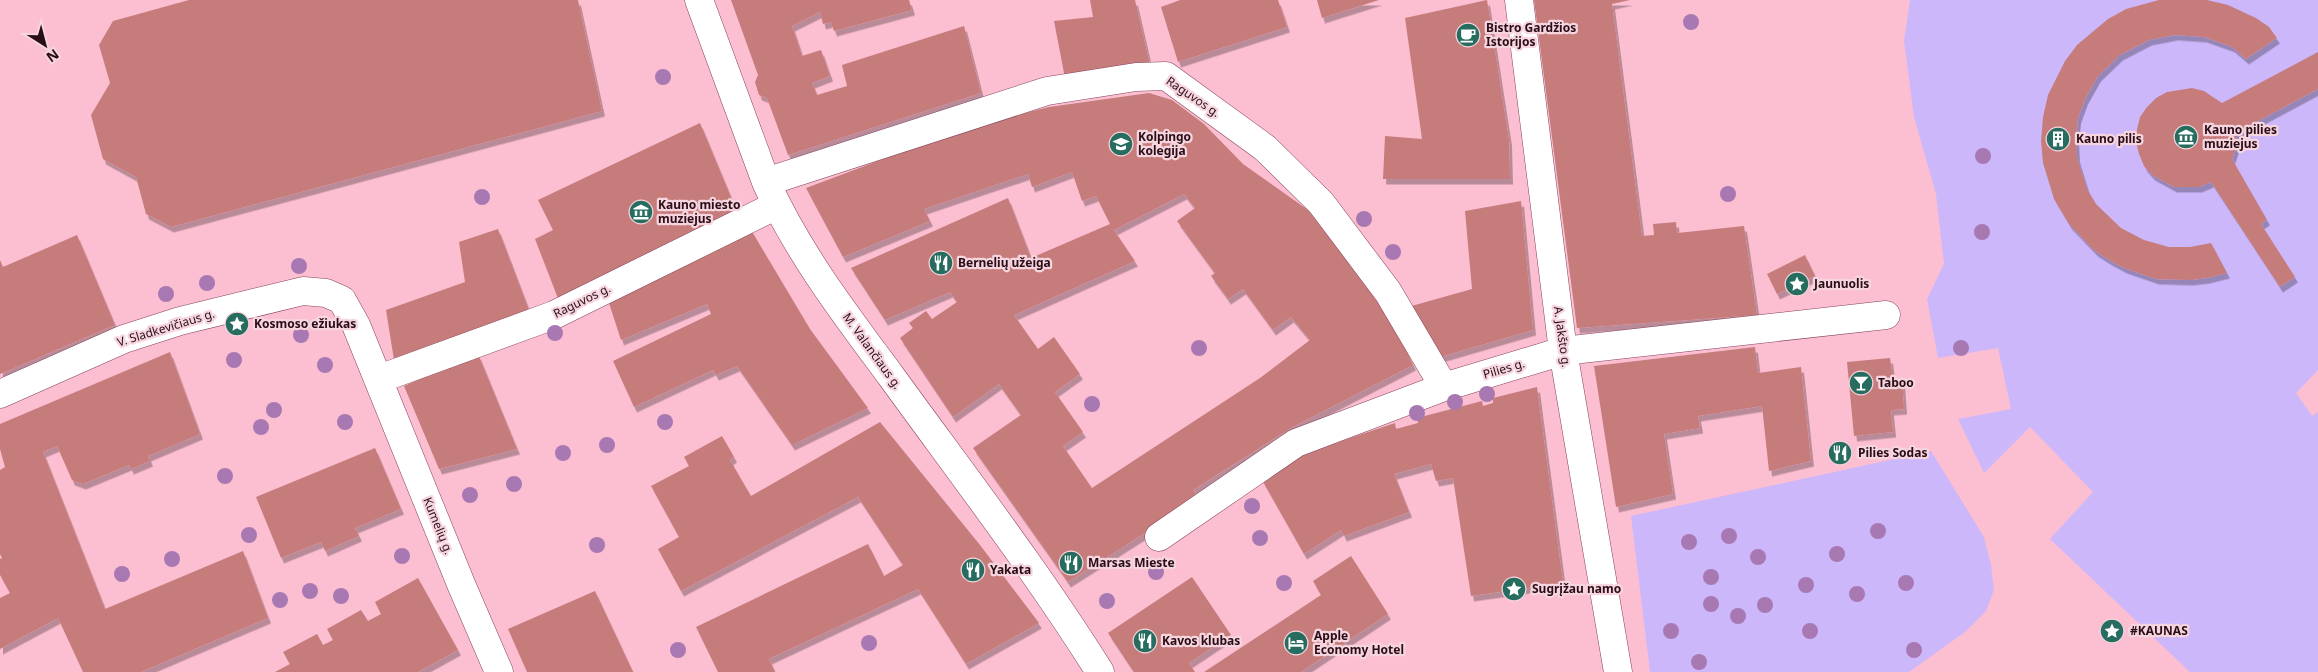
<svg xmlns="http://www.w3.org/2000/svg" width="2318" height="672" viewBox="0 0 2318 672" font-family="'Noto Sans',sans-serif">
  <defs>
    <filter id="shadow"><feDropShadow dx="3" dy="5.5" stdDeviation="0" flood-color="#0004"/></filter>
  </defs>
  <rect width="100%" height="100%" fill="#fcbed1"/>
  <!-- green -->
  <path fill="#cdb7fb" d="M1910,0H2318V370L2296,393L2312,416L2318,412V672H2190L2050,539L2093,492L2030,427L1984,473L1958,419L2011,409L1998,348L1938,358L1927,299L1944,264L1936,194L1914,117L1904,41Z
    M1931,451L1984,537L1991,565L1994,590L1986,611L1965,632L1909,672H1650L1631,516Z"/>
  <!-- building -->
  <path fill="#c77c7c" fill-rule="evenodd" filter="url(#shadow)" d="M189,0H578L602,111L171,227L146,214L136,177L103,159L91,115L110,83L99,45L113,21Z
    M731,0H909L912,10L834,31L831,22L823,24L820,12L792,26L802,56L821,50L830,76L812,83L817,95L847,86L842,65L964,26L981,93L788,155L767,98L759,95L755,82L758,75Z
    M1090,0H1135L1150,65L1065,78L1054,21L1093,17Z
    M1180,0H1278L1287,27L1178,62L1161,7Z
    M1317,0H1379L1322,18Z
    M1487,0L1509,140L1510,179H1383L1385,136L1422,139L1405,18Z
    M1534,0H1630L1612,4L1642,236L1654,235L1653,224L1676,222L1677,233L1744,226L1757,315L1577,328Z
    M2159,0H2207L2228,5L2256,18L2269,27L2277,38L2246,59L2232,47L2204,37L2175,35L2149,40L2120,55L2098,76L2085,99L2078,118L2076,138L2077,157L2087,189L2096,204L2121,228L2144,240L2169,247H2190L2211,243L2227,273L2207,278L2190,280L2156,279L2124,268L2109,260L2095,251L2069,224L2054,199L2043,163L2041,141L2043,117L2048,95L2065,61L2077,45L2108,19L2126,9Z
    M2318,52V89L2236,133V147L2232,159L2267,220L2261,224L2295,277L2280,287L2211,182L2199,187H2174L2152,175L2144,166L2139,154L2136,142L2137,129L2140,117L2147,107L2156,98L2167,92L2192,88L2204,91L2222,103Z
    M1149,93L1172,100L1204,124L1243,164L1308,210L1360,273L1391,319L1413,365L1291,428L1193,490L1199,498L1194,502L1068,582L973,448L1021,415L999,384L953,417L900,338L913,328L909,323L926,311L932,319L957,302L950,292L885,320L851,268L1008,198L1031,258L1110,224L1096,196L1082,201L1072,172L1032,187L1028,174L924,209L930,221L843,257L806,188L902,152L1009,117L1049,107ZM1184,194L1195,208L1177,221L1215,273L1211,276L1228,299L1243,289L1273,330L1291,317L1310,340L1260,378L1092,488L1063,446L1083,432L1055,392L1080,374L1054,337L1038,349L1014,315L1135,261L1114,230Z
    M700,123L740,219L559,301L535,239L553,230L538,200Z
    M1521,201L1533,330L1440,357L1408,307L1472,289L1465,211Z
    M498,229L530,313L394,360L386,310L465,282L459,242Z
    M751,230L810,329L868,408L792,445L737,366L716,375L713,370L634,407L613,361L711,314L707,304L621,340L608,300Z
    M77,235L115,325L0,374V260L3,267Z
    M1805,255L1815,276L1777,294L1767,274Z
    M1755,347L1758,373L1801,367L1811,461L1769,471L1762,406L1698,416L1700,428L1664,434L1673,494L1616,507L1594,366Z
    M170,352L200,434L148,456L150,461L131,469L129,465L83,484L72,480L57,446L43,452L105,609L243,551L268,618L141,672H83L58,618L0,649V598L10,593L0,575V559L2,558L0,554V470L5,467L0,449V424Z
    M478,354L517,449L439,469L404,386Z
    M1890,358L1893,380H1902L1904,409L1891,410L1893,432L1854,436L1847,362Z
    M1537,387L1563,583L1471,596L1453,478L1436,481L1431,464L1394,474L1409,512L1344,536L1341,530L1304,554L1262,480L1302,454L1395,423L1396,429L1418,423L1417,418L1482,401L1483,406L1493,403V398Z
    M880,422L980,545L1039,623L966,664L918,589L769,659L775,672H718L696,627L868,544L884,576L903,565L858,497L681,591L658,549L679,537L651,486L689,466L684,457L722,436L734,457L730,460L751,496Z
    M375,448L401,509L355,528L359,536L325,551L321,542L281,558L256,497Z
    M1351,556L1388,614L1301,672H1204L1321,595L1313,581Z
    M1192,577L1231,635L1189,663L1195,672H1134L1108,633Z
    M418,578L458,650L418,672H275L290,664L283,652L317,634L323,645L333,640L327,629L361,610L368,621L381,614L375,602Z
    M595,591L633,672H527L508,629Z"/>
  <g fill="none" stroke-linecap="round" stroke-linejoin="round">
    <!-- minor casing -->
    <g stroke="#85435a" stroke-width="29">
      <path id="minor" d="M699,0L766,182C798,253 845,314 891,376C962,474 1036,570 1100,672
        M1519,0L1563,351L1618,672
        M766,182L1047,91L1136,77L1166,76L1265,148L1321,203L1388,292L1444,387
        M379,379L554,315L777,205
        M0,394L124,339L180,321L303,291L326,293L342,300L356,325L461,584L499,672
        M1159,537L1296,443L1444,387L1563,351L1886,315"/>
    </g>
    <!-- minor -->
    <use href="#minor" stroke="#fff" stroke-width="28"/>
  </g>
  <!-- trees -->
  <g fill="#a878b2">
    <circle cx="1691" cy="22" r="8"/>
    <circle cx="663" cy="77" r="8"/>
    <circle cx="1983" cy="156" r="8"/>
    <circle cx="1728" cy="194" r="8"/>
    <circle cx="482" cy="197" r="8"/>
    <circle cx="1364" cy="219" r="8"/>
    <circle cx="1982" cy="232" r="8"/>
    <circle cx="1393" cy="252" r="8"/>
    <circle cx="299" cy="266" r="8"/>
    <circle cx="207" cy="283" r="8"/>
    <circle cx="166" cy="294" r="8"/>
    <circle cx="555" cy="333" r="8"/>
    <circle cx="301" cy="335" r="8"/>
    <circle cx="1199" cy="348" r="8"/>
    <circle cx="1961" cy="348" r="8"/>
    <circle cx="234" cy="360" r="8"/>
    <circle cx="325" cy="365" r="8"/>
    <circle cx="1487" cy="394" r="8"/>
    <circle cx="1455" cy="402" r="8"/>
    <circle cx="1092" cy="404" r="8"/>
    <circle cx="274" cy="410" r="8"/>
    <circle cx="1417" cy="413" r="8"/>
    <circle cx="345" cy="422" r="8"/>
    <circle cx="665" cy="422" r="8"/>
    <circle cx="261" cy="427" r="8"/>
    <circle cx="607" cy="445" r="8"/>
    <circle cx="563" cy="453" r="8"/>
    <circle cx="225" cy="476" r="8"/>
    <circle cx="514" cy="484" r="8"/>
    <circle cx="470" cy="495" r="8"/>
    <circle cx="1252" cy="506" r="8"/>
    <circle cx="1878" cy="531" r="8"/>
    <circle cx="249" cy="535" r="8"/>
    <circle cx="1729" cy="536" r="8"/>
    <circle cx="1260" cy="538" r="8"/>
    <circle cx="1689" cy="542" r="8"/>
    <circle cx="597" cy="545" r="8"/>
    <circle cx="1837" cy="554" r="8"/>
    <circle cx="402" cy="556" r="8"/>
    <circle cx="1758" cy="557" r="8"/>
    <circle cx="172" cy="559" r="8"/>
    <circle cx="1156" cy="572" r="8"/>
    <circle cx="122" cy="574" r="8"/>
    <circle cx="1711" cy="577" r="8"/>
    <circle cx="1284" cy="583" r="8"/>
    <circle cx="1906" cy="583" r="8"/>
    <circle cx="1806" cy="585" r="8"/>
    <circle cx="310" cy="591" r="8"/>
    <circle cx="1857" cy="594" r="8"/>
    <circle cx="341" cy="596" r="8"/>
    <circle cx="280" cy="600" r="8"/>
    <circle cx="1107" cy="601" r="8"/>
    <circle cx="1711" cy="604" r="8"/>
    <circle cx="1765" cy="605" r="8"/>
    <circle cx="1738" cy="616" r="8"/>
    <circle cx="1671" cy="631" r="8"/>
    <circle cx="1810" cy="631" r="8"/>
    <circle cx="869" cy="643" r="8"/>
    <circle cx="678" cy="650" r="8"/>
    <circle cx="1914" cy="650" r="8"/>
    <circle cx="1699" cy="662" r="8"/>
  </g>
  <!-- icons -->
  <defs>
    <g id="cafe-disc" transform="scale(1.25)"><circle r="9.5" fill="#266c5f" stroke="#f6d5de"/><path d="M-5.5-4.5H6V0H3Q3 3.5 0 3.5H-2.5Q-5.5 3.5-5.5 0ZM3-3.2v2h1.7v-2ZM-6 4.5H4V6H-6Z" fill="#fff"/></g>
    <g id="museum-disc" transform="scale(1.25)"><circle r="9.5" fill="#266c5f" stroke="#f6d5de"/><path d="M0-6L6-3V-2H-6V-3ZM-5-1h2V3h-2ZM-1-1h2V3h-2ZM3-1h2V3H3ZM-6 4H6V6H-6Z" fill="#fff"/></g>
    <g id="building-disc" transform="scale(1.25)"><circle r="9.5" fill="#266c5f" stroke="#f6d5de"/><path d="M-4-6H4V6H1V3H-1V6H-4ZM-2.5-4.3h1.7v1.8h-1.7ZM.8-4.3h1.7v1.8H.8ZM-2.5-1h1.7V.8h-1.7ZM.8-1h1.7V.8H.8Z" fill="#fff"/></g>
    <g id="university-disc" transform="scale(1.25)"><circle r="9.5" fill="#266c5f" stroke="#f6d5de"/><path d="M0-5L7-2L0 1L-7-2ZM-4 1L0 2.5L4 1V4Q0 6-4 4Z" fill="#fff"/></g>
    <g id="restaurant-disc" transform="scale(1.25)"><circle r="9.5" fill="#266c5f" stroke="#f6d5de"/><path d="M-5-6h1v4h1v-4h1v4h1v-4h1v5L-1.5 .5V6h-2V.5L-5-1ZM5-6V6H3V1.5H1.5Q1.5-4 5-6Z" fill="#fff"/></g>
    <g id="sight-disc" transform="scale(1.25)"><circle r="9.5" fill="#266c5f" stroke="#f6d5de"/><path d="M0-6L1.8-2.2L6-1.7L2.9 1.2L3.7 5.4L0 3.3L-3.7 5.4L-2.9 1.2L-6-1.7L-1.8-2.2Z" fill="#fff"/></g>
    <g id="bar-disc" transform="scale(1.25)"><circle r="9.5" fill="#266c5f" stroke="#f6d5de"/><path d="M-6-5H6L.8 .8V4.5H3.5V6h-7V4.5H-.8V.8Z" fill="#fff"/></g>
    <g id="hotel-disc" transform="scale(1.25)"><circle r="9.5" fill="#266c5f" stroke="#f6d5de"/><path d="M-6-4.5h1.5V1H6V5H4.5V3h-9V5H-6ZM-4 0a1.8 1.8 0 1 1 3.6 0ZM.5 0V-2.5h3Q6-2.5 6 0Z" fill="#fff"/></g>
  </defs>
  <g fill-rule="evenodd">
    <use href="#cafe-disc" x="1468" y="35"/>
    <use href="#museum-disc" x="2186" y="137"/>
    <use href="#building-disc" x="2058" y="139"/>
    <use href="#university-disc" x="1121" y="144"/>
    <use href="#museum-disc" x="641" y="212"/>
    <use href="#restaurant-disc" x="941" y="263"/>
    <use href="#sight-disc" x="1797" y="284"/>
    <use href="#sight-disc" x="237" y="324"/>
    <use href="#bar-disc" x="1861" y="383"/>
    <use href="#restaurant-disc" x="1840" y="453"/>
    <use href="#restaurant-disc" x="1071" y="563"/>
    <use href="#restaurant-disc" x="973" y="570"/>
    <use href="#sight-disc" x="1514" y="589"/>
    <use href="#sight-disc" x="2112" y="631"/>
    <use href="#restaurant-disc" x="1145" y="641"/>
    <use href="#hotel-disc" x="1296" y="643"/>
  </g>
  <g text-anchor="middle" stroke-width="4.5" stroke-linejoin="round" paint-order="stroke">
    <!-- poi labels -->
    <g font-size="12" font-weight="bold" fill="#290e18" stroke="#f6d5de" text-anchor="start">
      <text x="1486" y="32">Bistro Gardžios<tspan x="1486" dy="14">Istorijos</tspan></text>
      <text x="2204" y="134">Kauno pilies<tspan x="2204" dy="14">muziejus</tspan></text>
      <text x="1138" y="141">Kolpingo<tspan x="1138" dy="14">kolegija</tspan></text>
      <text x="2076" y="143">Kauno pilis</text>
      <text x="658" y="209">Kauno miesto<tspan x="658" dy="14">muziejus</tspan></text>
      <text x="958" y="267">Bernelių užeiga</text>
      <text x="1814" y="288">Jaunuolis</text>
      <text x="254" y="328">Kosmoso ežiukas</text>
      <text x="1878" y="387">Taboo</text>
      <text x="1858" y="457">Pilies Sodas</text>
      <text x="1088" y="567">Marsas Mieste</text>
      <text x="990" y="574">Yakata</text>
      <text x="1532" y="593">Sugrįžau namo</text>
      <text x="2130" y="635">#KAUNAS</text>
      <text x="1314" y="640">Apple<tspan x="1314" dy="14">Economy Hotel</tspan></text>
      <text x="1162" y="645">Kavos klubas</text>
    </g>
    <!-- street labels -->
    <g font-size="12" fill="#290e18" stroke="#f6d5de">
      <text transform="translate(1193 97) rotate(34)" y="4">Raguvos g.</text>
      <text transform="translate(582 301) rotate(-26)" y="4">Raguvos g.</text>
      <text transform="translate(166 328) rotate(-17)" y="4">V. Sladkevičiaus g.</text>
      <text transform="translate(1562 337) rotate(82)" y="4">A. Jakšto g.</text>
      <text transform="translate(872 351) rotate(54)" y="4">M. Valančiaus g.</text>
      <text transform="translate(1504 369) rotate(-16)" y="4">Pilies g.</text>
      <text transform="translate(438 526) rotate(68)" y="4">Kumelių g.</text>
    </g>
  </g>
  <!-- north arrow -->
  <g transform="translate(45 45) rotate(144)" stroke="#f6d5de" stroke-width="4" paint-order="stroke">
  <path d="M0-4L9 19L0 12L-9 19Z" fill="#290e18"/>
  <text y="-8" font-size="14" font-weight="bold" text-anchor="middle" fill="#290e18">N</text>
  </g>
</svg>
